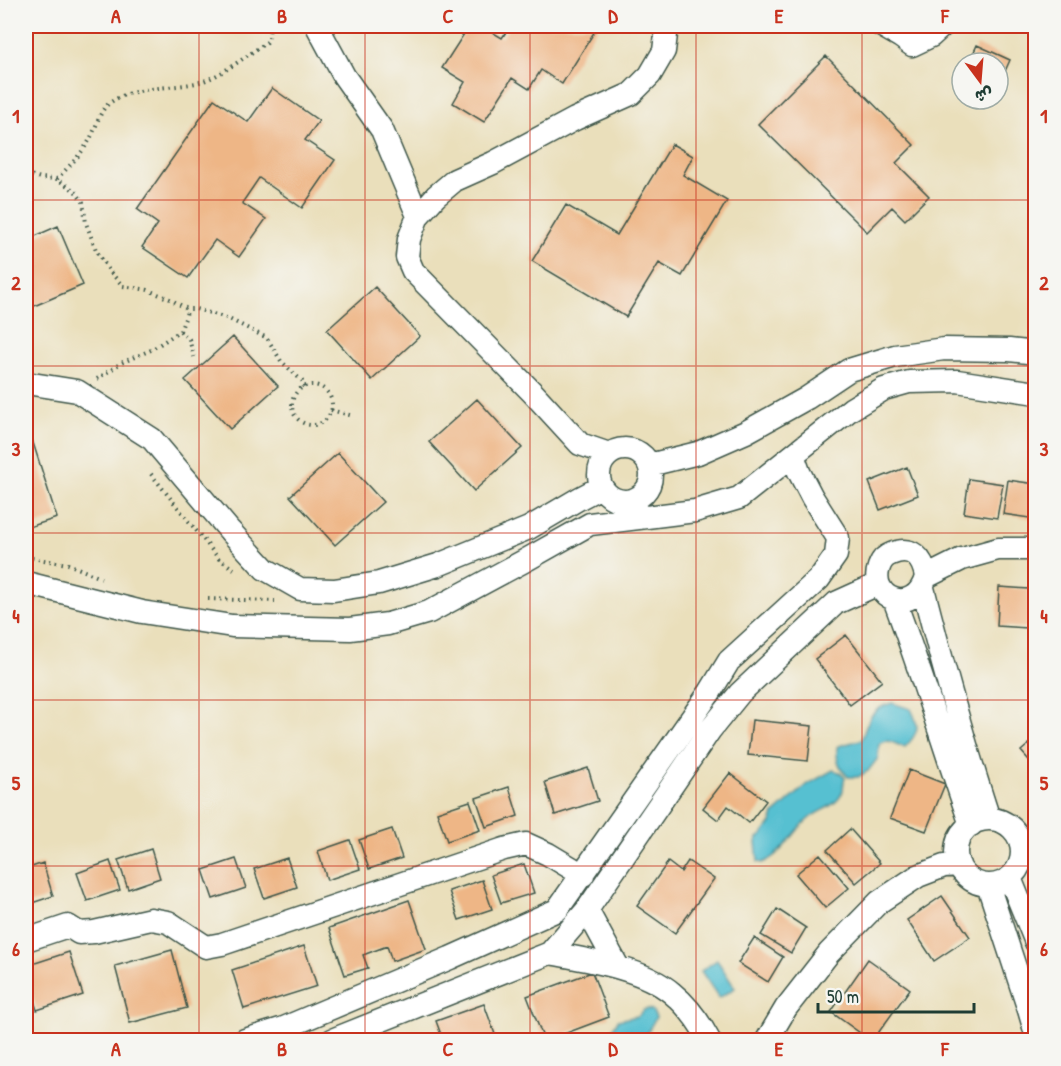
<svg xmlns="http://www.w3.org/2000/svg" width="1061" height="1066" viewBox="0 0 1061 1066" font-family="'Patrick Hand','Playpen Sans Arabic',sans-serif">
  <rect width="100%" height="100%" fill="#f6f6f2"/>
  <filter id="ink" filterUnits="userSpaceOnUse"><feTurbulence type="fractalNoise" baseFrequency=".0167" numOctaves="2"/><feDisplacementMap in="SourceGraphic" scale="12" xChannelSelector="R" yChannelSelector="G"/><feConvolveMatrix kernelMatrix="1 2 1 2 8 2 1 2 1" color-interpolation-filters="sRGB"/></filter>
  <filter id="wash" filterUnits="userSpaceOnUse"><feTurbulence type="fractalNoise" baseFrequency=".008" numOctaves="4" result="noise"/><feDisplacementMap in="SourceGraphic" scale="24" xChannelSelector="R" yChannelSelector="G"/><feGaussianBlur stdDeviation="1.35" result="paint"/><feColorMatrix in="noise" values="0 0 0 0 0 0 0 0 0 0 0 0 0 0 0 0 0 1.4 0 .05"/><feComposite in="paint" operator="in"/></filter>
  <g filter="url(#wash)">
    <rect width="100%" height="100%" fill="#eadfbb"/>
    <!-- water -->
    <path fill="#56c0d1" stroke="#3a7e82" stroke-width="1.5" d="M892,703L911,709C920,727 919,733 905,747C895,745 888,737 879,744L878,758L868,771L858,777H848C839,767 836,760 837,747C845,743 854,743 862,739C868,719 871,709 892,703Z
      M833,770L839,772L845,778C842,783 845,790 841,795C836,806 820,810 811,817C793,831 784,854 762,863L758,862L756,842L758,838L762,835L771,823L774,814L808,784Z
      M717,960L735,988L719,998L701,971Z
      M647,1009L652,1010L656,1017L643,1040H606L618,1020L638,1016L643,1010Z"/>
    <g id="blocks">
      <!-- building -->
      <path fill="#eeb686" d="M469,26H482L502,38L510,26H598L562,84L541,70L529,89L512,78L484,122L453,103L465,82L442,68Z
        M977,45L1010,60L998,87V63H969Z
        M826,56L914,145L896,163L929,196L905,220L892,207L867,232L758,124Z
        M272,88L319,121L305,140L335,160L302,208L259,178L242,203L266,219L239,257L215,240L188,278L142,247L158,224L137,209L214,99L248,122Z
        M672,144L693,156L683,175L727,201L682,276L659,263L626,317L532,261L566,205L617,235Z
        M58,226L83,285L27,309L26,240Z
        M375,287L420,336L372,380L327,330Z
        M233,337L278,386L230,429L185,380Z
        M477,399L522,448L474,491L429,442Z
        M29,430L57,518L26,528V432Z
        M338,453L383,502L335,545L290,496Z
        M907,467L918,495L880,510L869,482Z
        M969,479L1003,484L997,518L964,513Z
        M1008,480L1036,484V519L1003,514Z
        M999,587L1029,589L1027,628L997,626Z
        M846,635L882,681L850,705L815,659Z
        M752,720L812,726L808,761L748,755Z
        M1036,738V768L1021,751Z
        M588,768L598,801L555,815L545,782Z
        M909,770L945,784L926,831L890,818Z
        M730,773L766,801L749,823L728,806L718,820L703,808Z
        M509,787L518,816L486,827L476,798Z
        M470,801L480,830L447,841L437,812Z
        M392,829L402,858L369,869L359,840Z
        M850,829L880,863L856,883L827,850Z
        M350,840L360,869L327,880L318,851Z
        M151,849L160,878L128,889L118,860Z
        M820,854L849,888L825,908L796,874Z
        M287,858L297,887L264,898L254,869Z
        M236,859L246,888L213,899L203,870Z
        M110,861L120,890L87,901L77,873Z
        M688,861L714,879L675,933L637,906L668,862L681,872Z
        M43,863L53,896L26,905V869Z
        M524,864L534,893L501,903L491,875Z
        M482,880L492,909L459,920L449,891Z
        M942,896L970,937L934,961L907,920Z
        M409,900L426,949L392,961L387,946L363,955L368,968L345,975L329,928Z
        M777,909L806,928L791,953L761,935Z
        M754,938L783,957L768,982L738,963Z
        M304,946L317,986L244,1009L232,970Z
        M172,950L187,1008L130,1023L115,966Z
        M69,952L83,995L37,1010L26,977V966Z
        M868,959L910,989L873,1040H870L831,1012Z
        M592,972L609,1017L548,1040H544L527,996Z
        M484,1004L496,1037L486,1040H443L436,1021Z"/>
    </g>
  </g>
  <g filter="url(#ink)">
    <use href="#blocks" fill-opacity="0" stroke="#3d5548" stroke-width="1.5"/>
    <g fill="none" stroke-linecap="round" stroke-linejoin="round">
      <!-- minor casing -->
      <g stroke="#3d5548" stroke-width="25">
        <path id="minor" d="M317,26L344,76L382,130L418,216
          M882,26L901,37L912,45L931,36L942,26
          M26,383L77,391L152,439L230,531L265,569L300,589L334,590L379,583L438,565L529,528L580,498L601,487
          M599 475a26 26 0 1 1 52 0a26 26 0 1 1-52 0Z
          M609,454L580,444L534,394L413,271L407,257L409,239L418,216L436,196L455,180L493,163L575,119L631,94L650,75L664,51L667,26
          M649,465L698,453L746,432L807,398L849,370L895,356L944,349L1009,350L1036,353
          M926,577C923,558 912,545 891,554C885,556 881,561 879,567C868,598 914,618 926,577L962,559L998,549H1036
          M26,583L142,612L232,626L350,629L388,624L429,612L526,560L590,524L695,511L739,498L851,409L884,389L909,382L957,381L1036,393
          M923,588C943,666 964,743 989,819
          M894,599C922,674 945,750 971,825
          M956 852a33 33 0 1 1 66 0a33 33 0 1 1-66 0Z
          M1010,878L1036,942
          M988,885L1029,1010L1036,1034
          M587,910L618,967
          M26,940L68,926L79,933L94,932L151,919L168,922L206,947L222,944L504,849L526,844L548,854L583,875
          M550,953C587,960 643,968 672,993C688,1006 700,1023 709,1040
          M245,1040L284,1028L450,958L557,910L710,692L729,661L819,579L836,555L838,538L812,497L799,472L793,455
          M332,1040L550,953L587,910L710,730L740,693L836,603L878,584
          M767,1040L786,1008L829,953L879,902L918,876L944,866L959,865"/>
      </g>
      <!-- path -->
      <path stroke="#3d5548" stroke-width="4" stroke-dasharray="1.5 4.5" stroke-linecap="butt" d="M26,174L41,178L57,179L75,191L83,202L86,223L96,250L110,272L123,286L148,290L170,299L187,309H196L227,318L267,338L281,361L302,381L304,388
        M57,179C69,166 83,153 91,137C98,124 99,110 111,102C133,86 174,89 200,82C220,77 249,54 267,42L269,39L270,26
        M180,331L189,339L194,357
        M97,379L121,363L151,350L180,331L186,316L187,309
        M292 405a20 20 0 1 1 40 0a20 20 0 1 1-40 0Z
        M331,410L353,416
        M151,474L219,559L234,569
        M26,557L68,564L101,578
        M208,599L275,601"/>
      <!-- minor -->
      <use href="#minor" stroke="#fff" stroke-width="22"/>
    </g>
  </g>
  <!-- grid -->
  <path fill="none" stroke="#c8321e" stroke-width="1.5" stroke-opacity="0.55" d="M199,26V1040M365,26V1040M530,26V1040M696,26V1040M862,26V1040M26,200H1036M26,366H1036M26,533H1036M26,700H1036M26,866H1036"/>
  <!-- margin -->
  <rect width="1061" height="1066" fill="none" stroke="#f6f6f2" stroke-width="66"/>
  <!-- north arrow -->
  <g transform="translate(980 81) rotate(164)"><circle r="28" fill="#f6f6f2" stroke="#a0aca6" stroke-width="1.5"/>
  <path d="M0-4.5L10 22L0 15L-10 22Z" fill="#c8321e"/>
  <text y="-9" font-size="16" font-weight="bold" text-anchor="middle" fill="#1f3d34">ش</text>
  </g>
  <!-- scale -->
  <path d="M818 1003v9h156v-9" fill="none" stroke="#1f3d34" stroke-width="3"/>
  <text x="827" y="1003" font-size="18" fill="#1f3d34" stroke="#f6f6f2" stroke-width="4.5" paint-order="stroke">50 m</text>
  <rect x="33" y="33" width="995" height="1000" fill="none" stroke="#c8321e" stroke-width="2"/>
  <g font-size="20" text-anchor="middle" font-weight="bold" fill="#c8321e">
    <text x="116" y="23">A</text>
    <text x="282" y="23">B</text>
    <text x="448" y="23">C</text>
    <text x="613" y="23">D</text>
    <text x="779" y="23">E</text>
    <text x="945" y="23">F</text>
    <text x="16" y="123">1</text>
    <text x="1044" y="123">1</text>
    <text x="16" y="290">2</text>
    <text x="1044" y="290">2</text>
    <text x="16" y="456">3</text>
    <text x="1044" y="456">3</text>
    <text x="16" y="623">4</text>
    <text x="1044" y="623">4</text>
    <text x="16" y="790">5</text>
    <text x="1044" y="790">5</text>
    <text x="16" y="956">6</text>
    <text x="1044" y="956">6</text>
    <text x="116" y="1056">A</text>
    <text x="282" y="1056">B</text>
    <text x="448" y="1056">C</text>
    <text x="613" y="1056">D</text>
    <text x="779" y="1056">E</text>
    <text x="945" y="1056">F</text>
  </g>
</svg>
